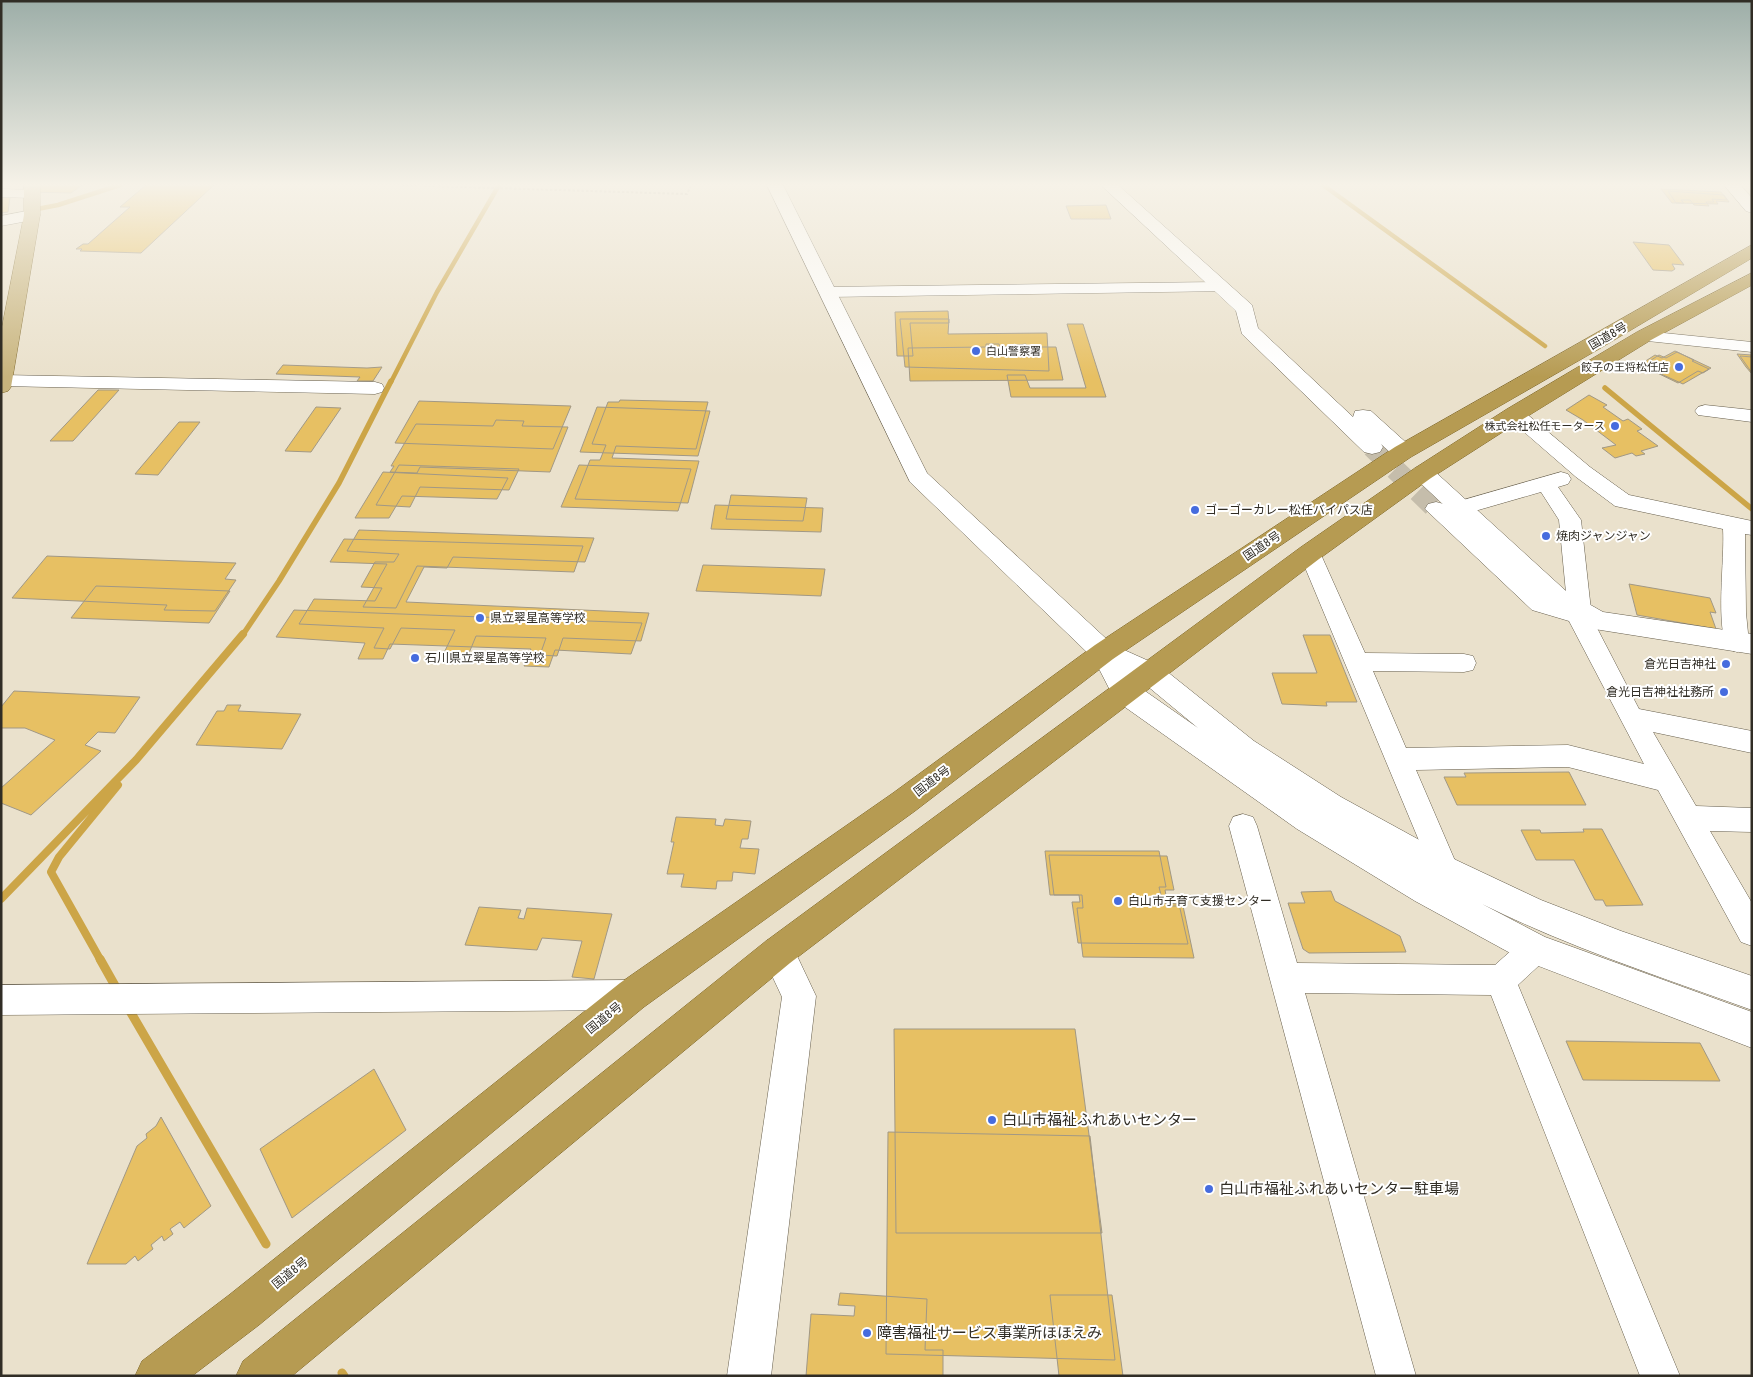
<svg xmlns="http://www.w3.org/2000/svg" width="1753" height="1377" viewBox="0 0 1753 1377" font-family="'Roboto Condensed','Noto Sans JP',sans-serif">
  <rect width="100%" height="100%" fill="#eae1cc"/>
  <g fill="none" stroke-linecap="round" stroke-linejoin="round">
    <!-- stream-far3 -->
    <path stroke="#cca547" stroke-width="4.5" d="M1323,185L1545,346
      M32,210L58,205L120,185
      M391,382L437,292L499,185"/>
    <!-- stream-far2 -->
    <path stroke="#cca547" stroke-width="5.5" d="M1605,388L1752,509
      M242,636L279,581L339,483L391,381"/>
    <!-- stream-far1 -->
    <path stroke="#cca547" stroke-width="8" d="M1,899L136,760L243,634
      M101,961L51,872L59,857L118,785"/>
    <!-- stream -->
    <path stroke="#cca547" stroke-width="9" d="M100,959L118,991
      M127,1006L266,1244
      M342,1373L344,1376"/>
  </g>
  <!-- building -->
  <path fill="#e7c063" stroke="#a19885" d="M30,185H82L71,193L27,192Z
    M146,185H214L141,253L80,251L82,249H76L83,244H88L130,207H120Z
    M1661,189L1721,192L1727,200L1712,199L1714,202H1706L1709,206L1694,205L1690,200H1681L1684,203H1672Z
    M1668,191L1724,195L1729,202L1716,201L1718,204L1676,203Z
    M1,197H10L8,212L1,213Z
    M1106,205L1111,219H1071L1066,206Z
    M1633,242L1669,245L1684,265L1672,264L1675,269L1672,271L1653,270Z
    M948,311L949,323H910L913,356H897L895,312Z
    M900,319H949L948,334L1047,333L1049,371L905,367Z
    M1067,324H1083L1106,397H1011L1007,375H1025L1030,388H1086Z
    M986,344H999L1000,347L1026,344L1027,347H1056L1063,380L910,381L908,348L986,347Z
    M1675,351L1711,368L1703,373L1698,371L1678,383L1647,368L1652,365L1644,362L1655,355L1662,358Z
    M1677,352L1694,360L1692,361L1709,369L1683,384L1650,369L1656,365L1648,362L1659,355L1666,358Z
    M1737,354L1752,355V374L1746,367Z
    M1740,356L1752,357V373Z
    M283,365L367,368L382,367L373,381H357L360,377L276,374Z
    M98,390H119L73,441H50Z
    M1589,395L1607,405L1603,407L1623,421L1628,419L1642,429L1637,431L1658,446L1641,451L1645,454L1636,456L1632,453L1615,458L1602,448L1616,445L1583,420L1566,410Z
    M620,400L708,402L696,449L616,446L612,458L699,461L688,503L575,499L590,460H600L606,445L592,444L608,402H619Z
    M419,401L571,406L553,449L395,443Z
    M316,407L341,408L311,452L285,451Z
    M597,407L710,411L698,456L580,452Z
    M496,420L524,421L522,426L568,427L550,472L420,467L417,473L390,472L394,466H391L416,424L493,426Z
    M179,422H200L158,475L135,474Z
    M399,465L519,469L509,490L420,487L410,507L376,505Z
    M579,465L691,469L678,511L561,507Z
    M383,472L508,478L497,499L402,496L389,518H355Z
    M731,495L807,498L803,521L726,519Z
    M715,505L823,508L821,532L711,529Z
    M359,530L594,538L585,562L453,557L447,568L424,567L406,602L649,613L641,641L563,638L557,656L540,655L546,638L476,636L467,658L442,657L455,630L401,628L390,649L374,648L384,628L299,624L314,599L375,601L382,588L361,587L375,562H394L399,554L347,551Z
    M344,539L583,546L574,572L417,566L396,608L363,607L387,564L330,562Z
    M47,556L236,563L225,579L236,580L215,611L164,610L167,605L12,598Z
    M703,565L825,569L821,596L696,591Z
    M1629,584L1710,598L1716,613L1710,612L1716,629L1637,615Z
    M96,586L127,587L230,591L209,623L71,618Z
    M294,610L642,623L631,654L555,650L549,667L524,666L531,649L390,644L383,659H358L365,643L276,637Z
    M1303,635H1330L1357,702H1326L1327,706L1282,704L1272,673H1317Z
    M14,691L140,697L115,733L98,732L85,745L101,751L31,815L1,803V788L55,740L25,728H1V707Z
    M227,705H241L238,711L301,714L282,749L196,745L217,711H224Z
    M1569,772L1586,805H1457L1444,777H1466L1464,773Z
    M676,817L716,819L715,825L723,826L725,819L751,821L748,839H742L740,848L759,849L755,874L733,872L732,881H717L716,889L681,887L684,874H667L674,842H671Z
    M1583,829H1602L1643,905L1606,906L1603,900H1595L1574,860H1536L1521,830H1540L1541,833L1584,832Z
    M1045,851H1159L1166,887H1159L1163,903L1179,904L1188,944L1078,943L1072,902H1080L1079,895H1050Z
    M1049,855L1167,856L1174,890H1165L1168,906H1183L1194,958L1083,957L1077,908H1083L1082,895H1054Z
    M1331,891L1335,901L1400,936L1406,952L1309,953L1303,949L1288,903H1305L1301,892Z
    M479,907L521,910L518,918L524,919L527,908L612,914L594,979L572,977L582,941L542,938L537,950L465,945Z
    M894,1029H1075L1102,1233H896Z
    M1566,1041L1700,1043L1720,1081L1583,1080Z
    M374,1069L406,1130L292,1218L260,1149Z
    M161,1117L211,1206L184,1228L180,1222L170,1229L173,1234L164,1241L162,1236L151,1245L153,1249L138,1261L135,1256L126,1264H87L137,1146L147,1138L146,1134L156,1126Z
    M888,1132L1090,1136L1115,1360L886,1354Z
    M840,1293L927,1299L925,1350H943V1376H806L811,1314L854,1316L855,1306L838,1305Z
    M1050,1295H1112L1123,1376H1059Z"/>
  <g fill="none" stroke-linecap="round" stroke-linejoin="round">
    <!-- minor-tunnel -->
    <path stroke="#c5bdab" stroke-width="21" stroke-dasharray="21 11" stroke-linecap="butt" d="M1372,447L1436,509"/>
    <!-- minor casing -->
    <g stroke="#675f4d" stroke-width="1">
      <path id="minor" d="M1,189L32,190L39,194L32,198L1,197Z
        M1221,282L1227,283L1229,287L1227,291L827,297L821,296L819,292L821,288L827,287Z
        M1644,331L1752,342V352L1638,340L1635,336L1638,332Z
        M1,375L375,382L382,384L384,388L382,392L375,394L2,386Z
        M1705,405L1752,410V422L1698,415L1695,411L1698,407Z
        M1515,408L1522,410L1590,467L1629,495L1752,521V535L1745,534L1746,613L1749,643L1746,649L1737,652L1728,649C1715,626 1725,559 1723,529L1615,506L1576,477L1508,418L1505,414L1508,410Z
        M1561,472L1568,474L1571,479L1568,484L1558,487L1581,520L1591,610L1602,614L1606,620L1602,626L1597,628L1639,709L1752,731V753L1653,732L1696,806L1752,808V832L1710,831L1752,903V946L1741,942L1658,790L1568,767L1416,770L1459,870L1455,879L1445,883L1435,879L1299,553L1302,548L1310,545L1318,548L1365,653L1464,654L1473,656L1476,663L1473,670L1464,672L1373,671L1406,748L1568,745L1644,764L1569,621L1532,610L1425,509L1428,504L1436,502L1444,504L1548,598L1567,603L1559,520L1541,492L1461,515L1453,513L1450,508L1453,503Z
        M1243,814L1253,817L1257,826L1297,963L1495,965L1524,939L1535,935L1546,939L1550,949L1546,959L1518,985L1680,1376H1640L1491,995L1305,993L1416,1376H1376L1229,826L1233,817Z
        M632,980L643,984L648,995L643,1006L632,1010L1,1015V985Z"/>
    </g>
    <!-- tertiary casing -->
    <g stroke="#675f4d" stroke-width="1">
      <path id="tertiary" d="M767,185H783L927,473L1113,645L1160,666L1254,741L1341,797L1456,860L1541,900L1621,931L1752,976V1010C1661,977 1568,947 1482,904L1545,937L1752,1012V1048L1523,960L1415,901L1297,829L1115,700L1094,659L910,482ZM1130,676L1140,680L1198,728L1135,684Z
        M1101,185H1118L1252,305L1258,328L1353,417L1355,411L1363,410L1371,411L1411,447L1414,452L1411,457C1397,461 1391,453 1381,444L1383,447L1380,452L1372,454L1364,452L1242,334L1236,311Z
        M32,210L38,211L40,215L38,219L1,226V216Z
        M1423,466L1431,468L1566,591L1603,612L1752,634V654L1588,628L1548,603L1415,478L1412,473L1415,468Z
        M778,936L790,941L816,996L771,1376H727L782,997L761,952L766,941Z"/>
    </g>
    <!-- secondary casing -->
    <g stroke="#675f4d" stroke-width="1">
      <path id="secondary" d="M1724,185H1740L1752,198V213L1746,211Z"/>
    </g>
    <!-- primary casing -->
    <g stroke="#7c6426" stroke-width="1">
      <path id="primary" d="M24,185H40V215L11,387L8,391L1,393V332L24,215Z"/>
    </g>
    <!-- trunk casing -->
    <g stroke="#7c6426" stroke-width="1">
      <path id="trunk" d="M1752,245V258L1599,349L1411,457L1113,659L915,811L644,1007L259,1325L192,1376H135L142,1361L229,1295L620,983L893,793L1095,645L1395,447Z
        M1752,273V285L1651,340L1523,419L1431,478L1319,559L790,963L292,1376H236L243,1361L766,941L1301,547L1415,468L1507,409L1637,332Z"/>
    </g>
    <!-- path -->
    <path stroke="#989182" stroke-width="2" stroke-dasharray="2.5 2" stroke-linecap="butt" d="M397,185L687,194L691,185"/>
    <!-- minor -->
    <use href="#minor" fill="#fff" fill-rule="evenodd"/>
    <!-- tertiary -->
    <use href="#tertiary" fill="#fff" fill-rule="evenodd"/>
    <!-- secondary -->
    <use href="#secondary" fill="#fff" fill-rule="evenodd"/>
    <!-- primary -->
    <use href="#primary" fill="#c8b47d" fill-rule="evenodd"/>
    <!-- trunk -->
    <use href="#trunk" fill="#b69b52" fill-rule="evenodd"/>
  </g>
  <!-- sky -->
  <linearGradient id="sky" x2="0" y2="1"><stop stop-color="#9daea8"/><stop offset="0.49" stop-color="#f6f2e8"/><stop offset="1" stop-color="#f6f2e8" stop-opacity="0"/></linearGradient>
  <rect width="1753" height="377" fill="url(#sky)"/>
  <!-- markers -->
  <g fill="#466cde" stroke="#fff" stroke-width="2">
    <circle cx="976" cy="351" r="5"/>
    <circle cx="1679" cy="367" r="5"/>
    <circle cx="1615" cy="426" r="5"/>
    <circle cx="1195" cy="510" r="5"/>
    <circle cx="1546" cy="536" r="5"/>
    <circle cx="480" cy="618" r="5"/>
    <circle cx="415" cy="658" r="5"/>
    <circle cx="1726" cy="664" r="5"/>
    <circle cx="1724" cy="692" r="5"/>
    <circle cx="1118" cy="901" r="5"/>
    <circle cx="992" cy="1120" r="5"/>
    <circle cx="1209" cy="1189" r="5"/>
    <circle cx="867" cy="1333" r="5"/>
  </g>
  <g text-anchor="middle" stroke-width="4" stroke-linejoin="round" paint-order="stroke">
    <!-- far-poi labels -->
    <g font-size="11" fill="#312d25" stroke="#fff" text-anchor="end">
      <text x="986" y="355" text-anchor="start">白山警察署</text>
      <text x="1669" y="371">餃子の王将松任店</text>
      <text x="1605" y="430">株式会社松任モータース</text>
    </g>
    <!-- street labels -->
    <g font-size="12" fill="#312d25" stroke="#fff">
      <text transform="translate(1608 336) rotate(-30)" y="4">国道8号</text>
      <text transform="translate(1262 546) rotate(-34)" y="4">国道8号</text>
      <text transform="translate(932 781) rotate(-37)" y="4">国道8号</text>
      <text transform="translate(604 1018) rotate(-39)" y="4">国道8号</text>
      <text transform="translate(290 1273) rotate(-39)" y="4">国道8号</text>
    </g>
    <!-- poi labels -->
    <g font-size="12" fill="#312d25" stroke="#fff" text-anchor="start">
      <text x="1205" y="514">ゴーゴーカレー松任バイパス店</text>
      <text x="1556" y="540">焼肉ジャンジャン</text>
      <text x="490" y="622">県立翠星高等学校</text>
      <text x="425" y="662">石川県立翠星高等学校</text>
      <text x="1716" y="668" text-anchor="end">倉光日吉神社</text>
      <text x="1714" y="696" text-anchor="end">倉光日吉神社社務所</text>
      <text x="1128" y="905">白山市子育て支援センター</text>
    </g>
    <!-- near-poi labels -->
    <g font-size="15" fill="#312d25" stroke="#fff" text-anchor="start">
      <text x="1002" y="1125">白山市福祉ふれあいセンター</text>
      <text x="1219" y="1194">白山市福祉ふれあいセンター駐車場</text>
      <text x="877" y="1338">障害福祉サービス事業所ほほえみ</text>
    </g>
  </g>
  <!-- border -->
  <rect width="1753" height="1377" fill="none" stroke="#312d25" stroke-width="5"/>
</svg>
